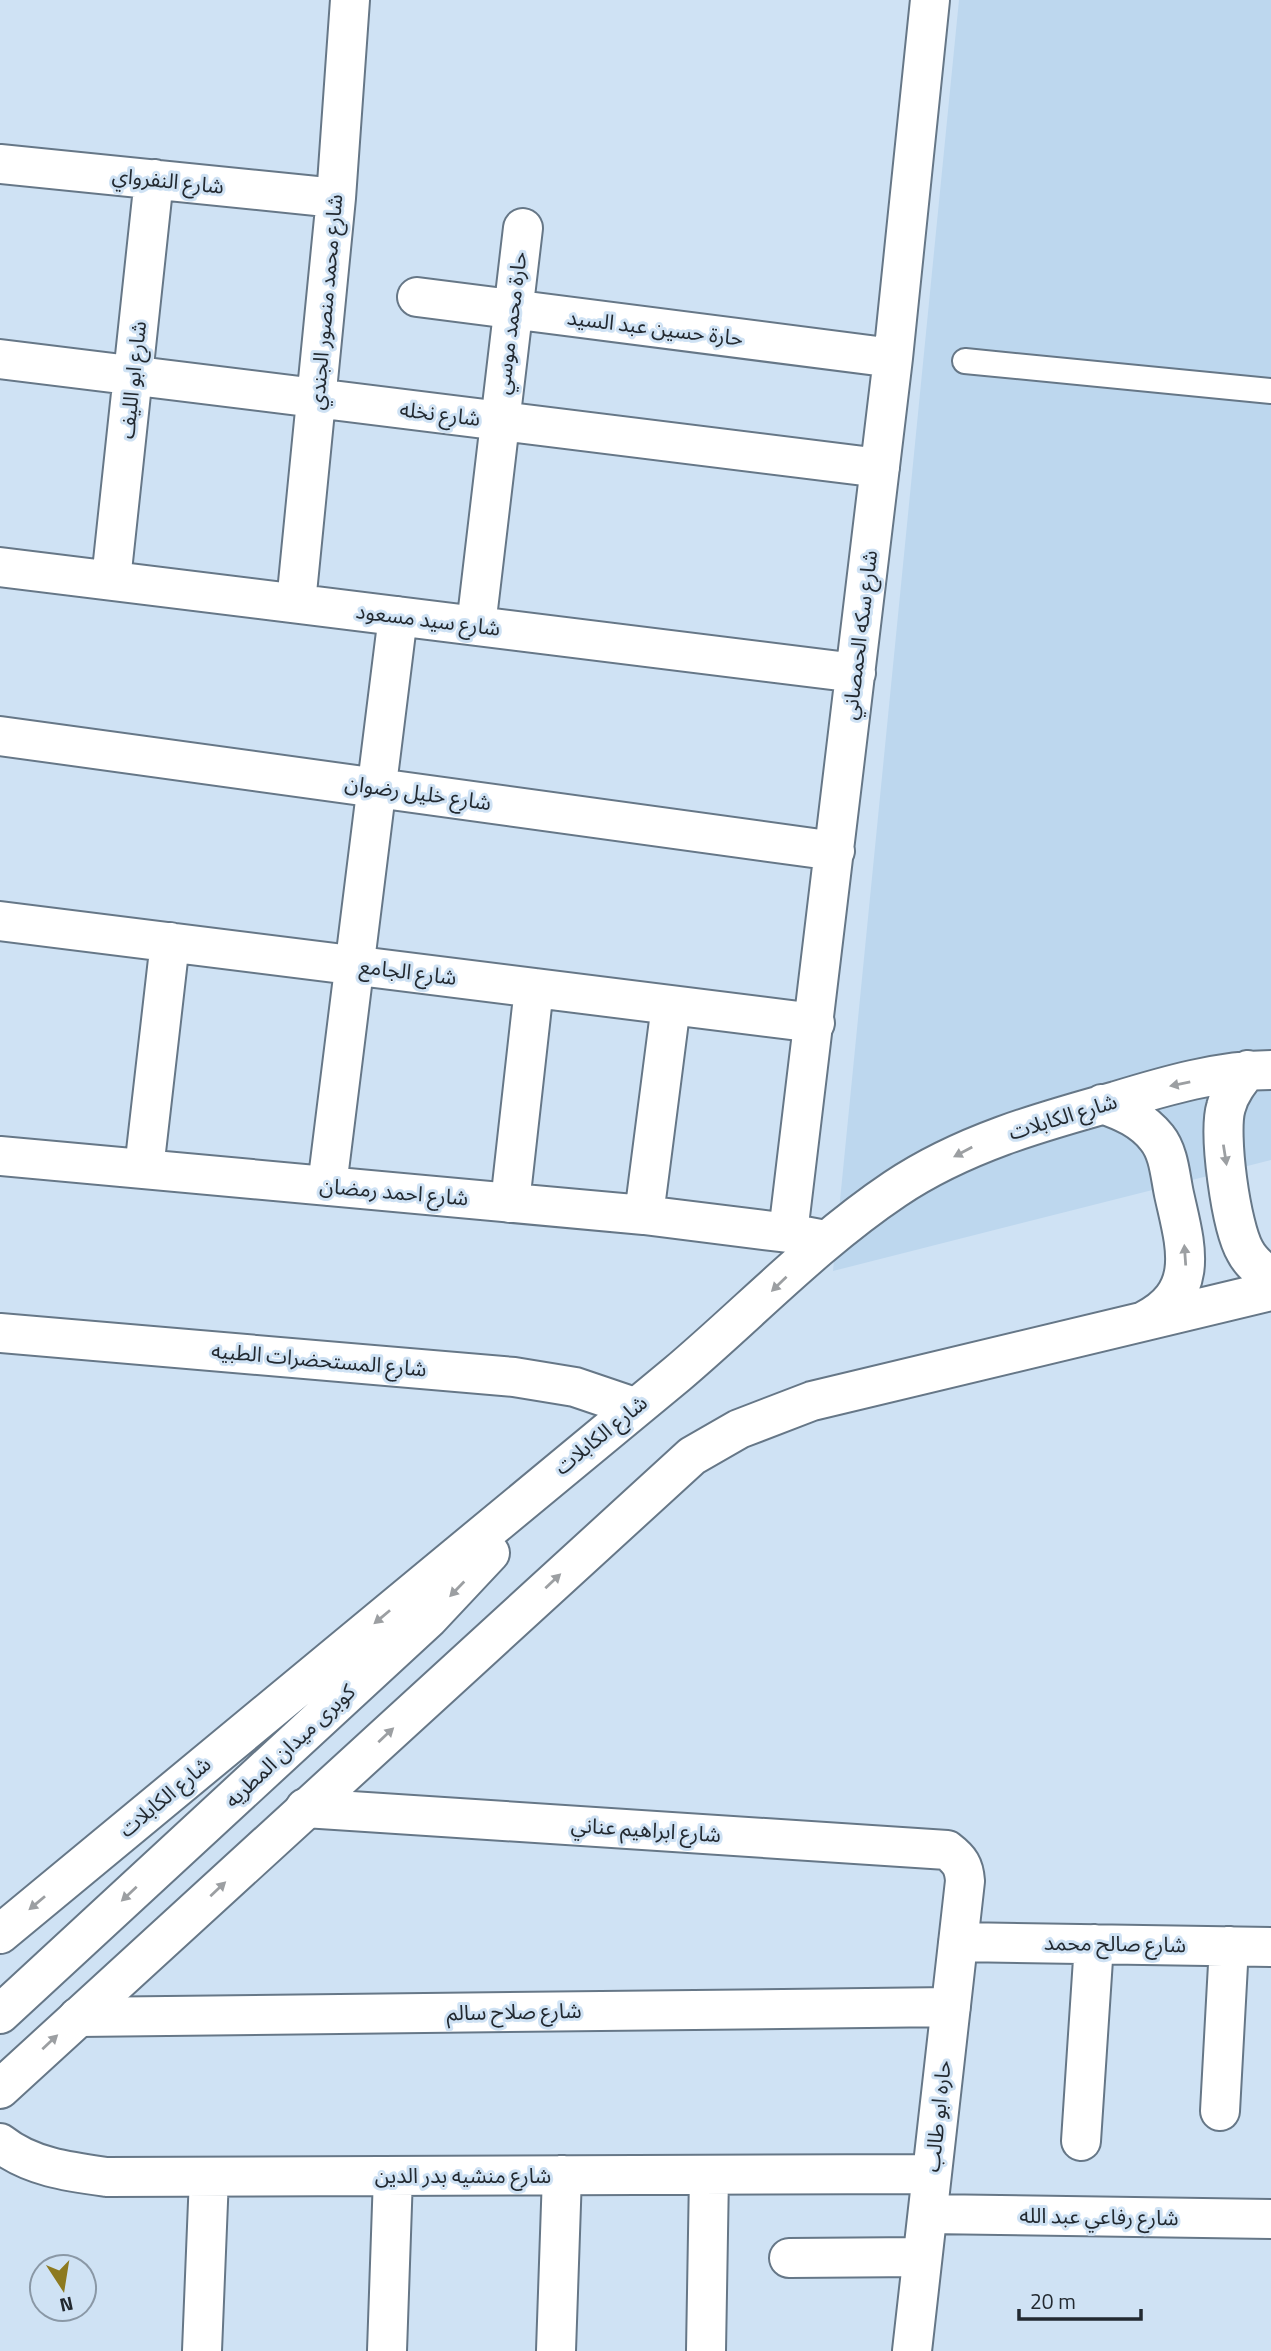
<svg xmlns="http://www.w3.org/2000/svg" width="1271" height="2351" viewBox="0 0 1271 2351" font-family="'Titillium Web','Noto Sans Arabic',sans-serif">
  <rect width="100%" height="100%" fill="#cfe2f4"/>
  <!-- built -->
  <path fill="#bdd7ee" d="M959,0H1271V1160L833,1271Z"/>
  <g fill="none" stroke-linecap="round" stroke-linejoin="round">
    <!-- lane casing -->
    <g stroke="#667787" stroke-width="28">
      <path id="lane" d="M965,361L1271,391"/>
    </g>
    <!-- street casing -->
    <g stroke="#667787" stroke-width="42">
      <path id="street" d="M0,164L336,198
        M417,297L893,358
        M0,359L880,468
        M0,567L856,673
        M111,580L154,179
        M296,603L336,198L350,0
        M476,626L523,228
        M0,736L835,851
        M0,921L815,1023
        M0,1156L644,1215L788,1233
        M144,1169L170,942
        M327,1186L398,616
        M510,1203L534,988
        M644,1215L671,1005
        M825,1240L788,1233L893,358L930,0
        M0,1333L514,1377L575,1387L634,1407
        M305,1808L947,1850C960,1860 964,1866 965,1881L912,2351
        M958,1942L1271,1947
        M78,2017L951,2007
        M1220,2111L1229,1946
        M1081,2141L1094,1944
        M0,2143C30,2167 70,2172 107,2177L932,2174
        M928,2214L1271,2219
        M789,2258L922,2257
        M202,2351L209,2177
        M387,2351L393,2176
        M556,2351L562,2175
        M706,2351L709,2175"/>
    </g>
    <!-- secondary casing -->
    <g stroke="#667787" stroke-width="42">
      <path id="secondary" d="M1248,1070C1239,1081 1230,1092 1226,1107C1218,1133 1231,1227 1245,1251C1251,1263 1261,1270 1271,1278
        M1102,1104C1123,1111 1143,1120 1157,1138C1169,1153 1170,1175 1174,1194C1185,1244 1202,1292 1144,1321
        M0,1934L677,1374C750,1312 816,1242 895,1189C962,1144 1040,1122 1116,1101C1165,1086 1220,1070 1271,1070
        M0,2014L429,1618L490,1553
        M0,2089L692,1456L739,1429L812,1401L1271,1291"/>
    </g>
    <!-- lane -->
    <use href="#lane" stroke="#fff" stroke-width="24"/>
    <!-- street -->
    <use href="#street" stroke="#fff" stroke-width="38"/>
    <!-- secondary -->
    <use href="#secondary" stroke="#fff" stroke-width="38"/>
  </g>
  <!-- one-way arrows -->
  <defs><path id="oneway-solid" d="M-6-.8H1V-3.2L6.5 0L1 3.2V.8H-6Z" transform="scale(1.75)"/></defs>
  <g fill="#9c9fa2">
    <use href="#oneway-solid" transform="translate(1180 1084) rotate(168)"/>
    <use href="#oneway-solid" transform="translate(963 1152) rotate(152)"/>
    <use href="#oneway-solid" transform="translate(1225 1155) rotate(81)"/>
    <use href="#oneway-solid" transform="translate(1185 1255) rotate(-94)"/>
    <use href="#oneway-solid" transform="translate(779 1284) rotate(136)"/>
    <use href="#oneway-solid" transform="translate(553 1581) rotate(-43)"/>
    <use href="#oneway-solid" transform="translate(457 1589) rotate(134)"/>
    <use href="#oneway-solid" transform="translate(382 1617) rotate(140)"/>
    <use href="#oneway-solid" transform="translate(386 1735) rotate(-43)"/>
    <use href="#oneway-solid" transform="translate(218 1889) rotate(-43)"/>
    <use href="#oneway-solid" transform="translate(129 1894) rotate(137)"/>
    <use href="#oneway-solid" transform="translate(37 1903) rotate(140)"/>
    <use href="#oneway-solid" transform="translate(50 2042) rotate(-43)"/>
  </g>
  <g text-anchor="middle" stroke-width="6" stroke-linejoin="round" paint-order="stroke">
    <!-- street labels -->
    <g font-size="21" fill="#222930" stroke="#cfe2f4">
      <text transform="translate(168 181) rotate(6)" y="7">شارع النفرواي</text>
      <text transform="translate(326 302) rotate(-85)" y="7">شارع محمد منصور الجندي</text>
      <text transform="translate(511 323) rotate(-83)" y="7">حارة محمد موسي</text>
      <text transform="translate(655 328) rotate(7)" y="7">حارة حسين عبد السيد</text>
      <text transform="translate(133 380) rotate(-84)" y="7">شارع ابو الليف</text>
      <text transform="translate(440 414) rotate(7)" y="7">شارع نخله</text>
      <text transform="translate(428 620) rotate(7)" y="7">شارع سيد مسعود</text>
      <text transform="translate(860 635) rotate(-83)" y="7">شارع سكه الحمصاني</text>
      <text transform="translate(418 793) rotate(8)" y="7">شارع خليل رضوان</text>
      <text transform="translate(408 972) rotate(7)" y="7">شارع الجامع</text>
      <text transform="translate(1063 1117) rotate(-17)" y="7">شارع الكابلات</text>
      <text transform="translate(394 1192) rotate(5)" y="7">شارع احمد رمضان</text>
      <text transform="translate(319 1360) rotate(5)" y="7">شارع المستحضرات الطبيه</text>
      <text transform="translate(601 1435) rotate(-39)" y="7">شارع الكابلات</text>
      <text transform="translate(290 1746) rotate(-43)" y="7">كوبرى ميدان المطريه</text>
      <text transform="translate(165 1797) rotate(-40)" y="7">شارع الكابلات</text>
      <text transform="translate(646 1830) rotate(4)" y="7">شارع ابراهيم عناني</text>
      <text transform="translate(1115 1944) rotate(1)" y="7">شارع صالح محمد</text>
      <text transform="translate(514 2012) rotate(-1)" y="7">شارع صلاح سالم</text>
      <text transform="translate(938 2116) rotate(-84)" y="7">حاره ابو طالب</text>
      <text x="463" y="2183">شارع منشيه بدر الدين</text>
      <text transform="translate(1099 2217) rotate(1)" y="7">شارع رفاعي عبد الله</text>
    </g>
  </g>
  <!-- north arrow -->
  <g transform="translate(63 2288) rotate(168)"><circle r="33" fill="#cfe2f4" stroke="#8a98a6" stroke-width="2"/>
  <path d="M0-5L12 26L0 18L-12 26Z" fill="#8d7a20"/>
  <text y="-10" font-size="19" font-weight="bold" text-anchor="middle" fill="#222930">N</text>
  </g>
  <!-- scale -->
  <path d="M1019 2309v10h122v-10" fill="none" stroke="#222930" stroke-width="3.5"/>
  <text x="1030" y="2309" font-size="21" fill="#222930" stroke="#cfe2f4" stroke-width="5" paint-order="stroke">20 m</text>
</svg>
